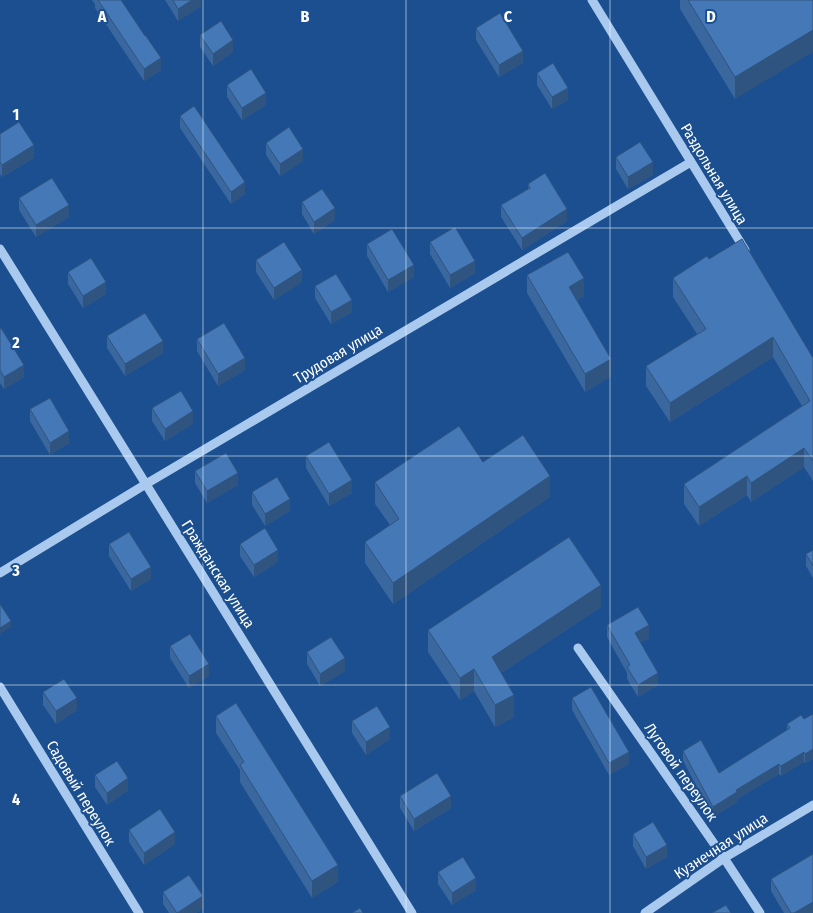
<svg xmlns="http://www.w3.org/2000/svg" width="813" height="913" viewBox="0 0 813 913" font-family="'Fira Sans Condensed',sans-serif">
  <rect width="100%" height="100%" fill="#1b4f8f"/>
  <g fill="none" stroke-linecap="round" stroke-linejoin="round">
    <!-- minor -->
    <path stroke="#a9c9ee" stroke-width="9" d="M592,0L745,250
      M0,249L412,913
      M0,573L146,484L691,162
      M578,648L724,858L760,913
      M0,687L139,913
      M645,913L724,858L813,805"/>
  </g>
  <!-- wall -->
  <path fill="#3a679d" d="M92,0H121L161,70L144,81L95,8V4Z
    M165,0H201V6L178,21Z
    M680,0H813L735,99L680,9Z
    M476,28L523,63L499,77L476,40Z
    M200,35L233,52L213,66L200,47Z
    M537,73L568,100L552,109L537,85Z
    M227,85L266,105L242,120L227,97Z
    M180,116L245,194L231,204L180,128Z
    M0,134L34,158L2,177L0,174Z
    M266,143L303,161L280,176L266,155Z
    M616,157L653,175L628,189L616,169Z
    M528,184L567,221L522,250L501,217V205L528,189Z
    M19,198L69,217L36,237L19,210Z
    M302,202L335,220L314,234L302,214Z
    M430,242L475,273L450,288L430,254Z
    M367,244L414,277L388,292L367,256Z
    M709,259L813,358V481L804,467L751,502L747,495L699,526L684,504V484L802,406L773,357L670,422L646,386V366L697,334L673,297V278Z
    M256,260L302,282L274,300L256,272Z
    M68,272L106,294L83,308L68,284Z
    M527,275L584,296L577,300L611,376L585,392L527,293Z
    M315,286L352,312L331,324L315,298Z
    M0,329L24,377L4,389L0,383Z
    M107,336L163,353L125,376L107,348Z
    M197,339L245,370L218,386L197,351Z
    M152,408L193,424L165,441L152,421Z
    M30,409L69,443L50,455L30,421Z
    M306,456L352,493L329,506L306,468Z
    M483,462L550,497L393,604L365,563V542L390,525L375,504V482Z
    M195,471L238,485L207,503L195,483Z
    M252,492L290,511L265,526L252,505Z
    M109,544L151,579L131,591L109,556Z
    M240,544L278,562L254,577L240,556Z
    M813,550V578L806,566V554Z
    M601,607L501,673L514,717L495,727L474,691L460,700L428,652V630Z
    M607,625L649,638L640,642L658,685L638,697L627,679V673L607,637Z
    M170,646L209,676L189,688L170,658Z
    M307,652L345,671L320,686L307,664Z
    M43,692L77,710L56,724L43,705Z
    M572,698L629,764L609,775L572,710Z
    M813,714V759L805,763L804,762L781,776L779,774L737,799V802L713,817L683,761V751L719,773L787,730V724L804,719Z
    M216,716L338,882L312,898L240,782V770L216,733Z
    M352,721L390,739L366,755L352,733Z
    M95,775L128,790L107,805L95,787Z
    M400,796L451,808L414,831L400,808Z
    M129,830L175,844L144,865L129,842Z
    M633,834L667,857L646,869L633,846Z
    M438,872L476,890L452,905L438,884Z
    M771,879L813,913H784L771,891Z
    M163,892L203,908L196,913H169L163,904Z"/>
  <!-- shaded-wall -->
  <path fill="#305480" d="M192,0H201V6L178,21V9Z
    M813,30V52L735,99V77Z
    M233,40V52L213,66V54Z
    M523,51V63L499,77V65Z
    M161,58V70L144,81V69Z
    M568,88V100L552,109V97Z
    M266,93V105L242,120V108Z
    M34,145V158L2,177V165Z
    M303,149V161L280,176V164Z
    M653,162V175L628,189V177Z
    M245,182V194L231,204V192Z
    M69,205V217L36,237V225Z
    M335,208V220L314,234V222Z
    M567,209V221L522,250V238Z
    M475,261V273L450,288V275Z
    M414,265V277L388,292V280Z
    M302,270V282L274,300V288Z
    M584,278V296L569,304V287Z
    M106,282V294L83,308V296Z
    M352,300V312L331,324V312Z
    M773,337V357L670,422V403Z
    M163,341V353L125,376V364Z
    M245,358V370L218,386V374Z
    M611,359V376L585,392V374Z
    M24,365V377L4,389V377Z
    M193,411V424L165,441V429Z
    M69,431V443L50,455V443Z
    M804,448V467L751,502V483Z
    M238,473V485L207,503V491Z
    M550,476V497L393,604V583Z
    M747,476V495L699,526V507Z
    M352,480V493L329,506V494Z
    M290,499V511L265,526V514Z
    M278,550V562L254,577V565Z
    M151,567V579L131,591V579Z
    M601,585V607L492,679V657Z
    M11,621V627L0,634V628Z
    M649,625V638L635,646V633Z
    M345,658V671L320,686V674Z
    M209,664V676L189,688V676Z
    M474,669V691L460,700V678Z
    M658,673V685L638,697V685Z
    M514,695V717L495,727V705Z
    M77,698V710L56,724V711Z
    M390,727V739L366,755V742Z
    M813,749V759L805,763V754Z
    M629,752V764L609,775V763Z
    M804,752V762L781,776V766Z
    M779,764V774L737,799V802L713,817V807L736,790Z
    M128,778V790L107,805V793Z
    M451,796V808L414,831V819Z
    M175,832V844L144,865V853Z
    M667,845V857L646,869V857Z
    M338,865V882L312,898V881Z
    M476,878V890L452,905V893Z
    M203,896V908L196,913H178Z
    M813,902V913H794Z"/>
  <!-- building -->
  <path fill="#4478b7" stroke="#305480" d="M98,0H121L145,36H146L161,58L144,69Z
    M173,0H192L178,9Z
    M688,0H813V30L735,77Z
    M500,13L523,51L499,65L476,28Z
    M221,21L233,40L213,54L200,35Z
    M553,63L568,88L552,97L537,73Z
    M251,69L266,93L242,108L227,85Z
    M194,106L245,182L231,192L180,116Z
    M19,122L34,145L2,165L0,162V134Z
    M289,127L303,149L280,164L266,143Z
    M640,142L653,162L628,177L616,157Z
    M545,173L567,209L522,238L501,205L530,188L528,184Z
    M52,178L69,205L36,225L19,198Z
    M322,189L335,208L314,222L302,202Z
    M455,227L475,261L450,275L430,242Z
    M392,229L414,265L388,280L367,244Z
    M742,239L813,358V461L804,448L751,483L747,476L699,507L684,484L810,401L773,337L670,403L646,366L706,329L673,278L707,256L709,259Z
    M284,242L302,270L274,288L256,260Z
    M568,252L584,278L569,287L611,359L585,374L527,275Z
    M91,258L106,282L83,296L68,272Z
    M336,274L352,300L331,312L315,286Z
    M145,313L163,341L125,364L107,336Z
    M224,323L245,358L218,374L197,339Z
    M1,328L24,365L4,377L0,370V329Z
    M181,391L193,411L165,429L152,408Z
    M50,398L69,431L50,443L30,409Z
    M459,426L483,462L523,435L550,476L393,583L365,542L399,519L375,482Z
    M329,442L352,480L329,494L306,456Z
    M226,453L238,473L207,491L195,471Z
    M277,477L290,499L265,514L252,492Z
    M265,528L278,550L254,565L240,544Z
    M129,532L151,567L131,579L109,544Z
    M569,537L601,585L492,657L514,695L495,705L474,669L460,678L428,630Z
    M813,550V566L806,554Z
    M0,604L11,621L0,628Z
    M638,607L649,625L635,633L658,673L638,685L627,667L630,665L607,625Z
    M190,634L209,664L189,676L170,646Z
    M331,637L345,658L320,674L307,652Z
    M64,679L77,698L56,711L43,692Z
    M591,687L629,752L609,763L572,698Z
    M236,703L338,865L312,881L240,765L244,762L216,716Z
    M377,706L390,727L366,742L352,721Z
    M813,714V749L805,754L804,752L781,766L779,764L736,790L737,792L713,807L683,751L701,740L719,773L790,728L787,724L801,715L804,719Z
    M117,761L128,778L107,793L95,775Z
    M437,773L451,796L414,819L400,796Z
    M160,809L175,832L144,853L129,830Z
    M653,822L667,845L646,857L633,834Z
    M813,854V902L794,913H791L771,879Z
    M463,857L476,878L452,893L438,872Z
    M189,875L203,896L177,913L163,892Z
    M726,905L731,913H712Z
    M360,908L363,913H352Z"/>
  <!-- grid -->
  <path fill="none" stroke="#fff" stroke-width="1" stroke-opacity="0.55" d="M203,0V913M406,0V913M610,0V913M0,228H813M0,456H813M0,685H813"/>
  <g text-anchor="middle" stroke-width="4" stroke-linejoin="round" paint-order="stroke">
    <!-- street labels -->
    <g font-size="15" fill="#fff" stroke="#1b4f8f">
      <text transform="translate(714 174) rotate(59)" y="5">Раздольная улица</text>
      <text transform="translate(338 354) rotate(-31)" y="5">Трудовая улица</text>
      <text transform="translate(218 574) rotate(58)" y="5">Гражданская улица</text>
      <text transform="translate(681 772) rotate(55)" y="5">Луговой переулок</text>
      <text transform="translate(81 793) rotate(59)" y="5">Садовый переулок</text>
      <text transform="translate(721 846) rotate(-33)" y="5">Кузнечная улица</text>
    </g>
  </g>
  <g font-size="16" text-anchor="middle" font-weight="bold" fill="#fff" stroke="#1b4f8f" stroke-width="4" stroke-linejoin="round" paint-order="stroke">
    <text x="102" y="22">A</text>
    <text x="305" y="22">B</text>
    <text x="508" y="22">C</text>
    <text x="711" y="22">D</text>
    <text x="16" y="120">1</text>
    <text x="16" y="348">2</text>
    <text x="16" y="576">3</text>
    <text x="16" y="805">4</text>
  </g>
</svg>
